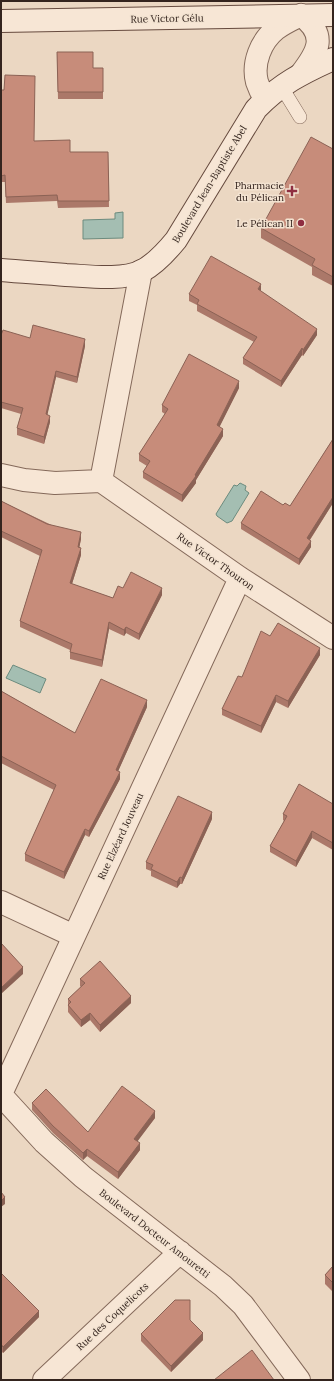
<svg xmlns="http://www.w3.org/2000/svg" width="334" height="1381" viewBox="0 0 334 1381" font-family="Lora,serif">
  <rect width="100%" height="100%" fill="#ebd7c2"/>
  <!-- water -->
  <path fill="#a4beb2" stroke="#6c8b7e" d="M123,212V238L83,239V220L115,219V213Z
    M240,483L246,486L245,490L249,493L232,521L227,523L217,516L216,514L234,485L237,486Z
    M13,665L46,679L40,693L6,678Z"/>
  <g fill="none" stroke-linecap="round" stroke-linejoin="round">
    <!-- lane casing -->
    <g stroke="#84695a" stroke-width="14">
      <path id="lane" d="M281,86L300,117"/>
    </g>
    <!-- street casing -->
    <g stroke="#84695a" stroke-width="24">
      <path id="street" d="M265,99C262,94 259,88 257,82C252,63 261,41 276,29C284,23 293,19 301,15C328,35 318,52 301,74
        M1,475L24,480L55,483L101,481L240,578L333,638
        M101,481L141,271
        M1,902L74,936
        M1,1094L240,578
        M1,1095L44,1142L83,1177L223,1286L243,1305L299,1380
        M44,1380L180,1252"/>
    </g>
    <!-- secondary casing -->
    <g stroke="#664a3e" stroke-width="24">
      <path id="secondary" d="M1,21L333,15
        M1,270C23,272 44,273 66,275C88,276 121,281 142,271C155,264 167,251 176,240L256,109C280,84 302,73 333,59"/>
    </g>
    <!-- lane -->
    <use href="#lane" stroke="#f7e6d5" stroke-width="13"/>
    <!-- street -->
    <use href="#street" stroke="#f7e6d5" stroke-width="22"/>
    <!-- secondary -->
    <use href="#secondary" stroke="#f7e6d5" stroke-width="22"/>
  </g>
  <!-- wall -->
  <path fill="#ab7869" d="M57,52L93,68H103V99H58Z
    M1,90L34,141L70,152H108L109,207L58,208L57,201L6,203L5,182H1Z
    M333,149V286L312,275V267L261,238V228Z
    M261,290V291L317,335L303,356L302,355L281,387L243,364V358L254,342L197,311V305L189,301V294Z
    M1,335L30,338L85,346L77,383L56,377L47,415L50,422L44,444L17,435V428L21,414L1,408Z
    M239,388L219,427L223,436L196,480V483L182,502L143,478V472L147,466L139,461V454L165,414L162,412V405Z
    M333,439V503L310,540L311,547L299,565L241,529V523L283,505L290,506Z
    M1,501L81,539L79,548L81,555L72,584L113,598L123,588L162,595L139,640L126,633L124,636L109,629L102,667L70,659V650L20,627V621L40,556L1,537Z
    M270,636L320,655L288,708L276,702L261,733L222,715V709Z
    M1,691L75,733L147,707L118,771L120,779L89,837L85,835L64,879L25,861V854L54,790L1,763Z
    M333,804V850L312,838L296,867L270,852V846L284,821L283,820V814Z
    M212,819L182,884H180L177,888L151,876V871L146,869V862Z
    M80,979L131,1003L100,1032L90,1020L81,1027L68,1012V999L81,987L80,986Z
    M32,1103L88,1132L155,1118L137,1141L140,1150L118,1179L87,1156L83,1160L53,1133L32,1110Z
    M333,1266V1292L325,1284V1275Z
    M1,1273L39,1317L3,1353L1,1351Z
    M190,1320L203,1340L171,1372L141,1341V1334Z"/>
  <!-- shaded-wall -->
  <path fill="#8b6255" d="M261,284V290L258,296V289Z
    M317,329V335L303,356V350Z
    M85,339V346L77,383V377Z
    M302,348V355L281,387V381Z
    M56,371V377L46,421V414Z
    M239,381V388L217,432V425Z
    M50,416V422L44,444V437Z
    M223,429V436L196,480V483L182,502V495Z
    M333,497V503L307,544V538Z
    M81,532V539L78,554V547Z
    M311,541V547L299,565V559Z
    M81,548V555L70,590V583Z
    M162,588V595L139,640V634Z
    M109,622V629L102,667V660Z
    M126,627V633L124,636V630Z
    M320,648V655L288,708V701Z
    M276,695V702L261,733V726Z
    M147,700V707L116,776V770Z
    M120,772V779L89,837V831Z
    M212,812V819L182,884V878Z
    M85,829V835L64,879V872Z
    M312,831V838L296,867V861Z
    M180,877V884L177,888V882Z
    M23,967V974L1,994V988Z
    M131,996V1003L100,1032V1025Z
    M90,1013V1020L81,1027V1020Z
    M155,1111V1118L134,1146V1139Z
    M140,1143V1150L118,1179V1172Z
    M87,1149V1156L83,1160V1153Z
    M5,1197V1204L1,1207V1201Z
    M39,1311V1317L3,1353V1347Z
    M203,1333V1340L171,1372V1366Z"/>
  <!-- building -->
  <path fill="#c78c7a" stroke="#8b6255" d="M57,52H93V68H103V92H58Z
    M5,75L35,76L34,141L70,140V152H108L109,201H58L57,195L6,197L5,175L1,176V90H4Z
    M311,137L333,149V277L312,265L315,259L261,228Z
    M211,256L261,284L258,289L317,329L303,350L302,348L281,381L243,358L257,337L197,304L199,300L189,294Z
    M33,325L85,339L77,377L56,371L46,414L50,416L44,437L17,428L23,408L1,402V335L3,330L30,338Z
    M189,354L239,381L217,425L223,429L195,475L196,476L182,495L143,472L150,461L139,454L168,409L162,405Z
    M333,439V497L307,538L311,541L299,559L241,523L261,491L283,505L285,503L290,506Z
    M1,501L47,524L81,532L78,547L81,548L70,583L113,598L118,586L123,588L131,572L162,588L139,634L126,627L124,630L109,622L102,660L70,652L72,644L20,621L42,550L1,531Z
    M278,623L320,648L288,701L276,695L261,726L222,709L238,676L242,677L261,631L270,636Z
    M101,679L147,700L116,770L120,772L89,831L85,829L64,872L25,854L56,785L1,756V691L75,733Z
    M299,784L333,804V843L312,831L296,861L270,846L287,816L283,814Z
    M178,796L212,812L182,878L180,877L177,882L151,869L153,865L146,862Z
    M1,943L23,967L1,988Z
    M100,961L131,996L100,1025L90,1013L81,1020L68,1005L71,1002L68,999L85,983L80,979Z
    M122,1086L155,1111L134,1139L140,1143L118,1172L87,1149L83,1153L53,1126L32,1103L46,1089L88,1132Z
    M1,1192L5,1197L1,1201Z
    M333,1266V1283L325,1275Z
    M1,1273L39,1311L3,1347L1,1344Z
    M175,1300H190V1320L203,1333L171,1366L141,1334Z
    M252,1350L274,1380H214Z"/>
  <!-- markers -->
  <g fill="#8f2e41" stroke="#f3e3d1" stroke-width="1.5">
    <path d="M290 185h4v4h4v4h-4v4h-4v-4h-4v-4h4z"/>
    <circle cx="301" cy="223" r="4"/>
  </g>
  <g text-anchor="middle" stroke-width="3" stroke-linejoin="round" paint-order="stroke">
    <!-- street labels -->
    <g font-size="10" fill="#34241e" stroke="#f3e3d1">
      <text transform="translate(167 18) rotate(-1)" y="4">Rue Victor Gélu</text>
      <text transform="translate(209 184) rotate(-59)" y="4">Boulevard Jean-Baptiste Abel</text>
      <text transform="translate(216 561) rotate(35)" y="4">Rue Victor Thouron</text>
      <text transform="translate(120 836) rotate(-65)" y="4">Rue Elzéard Jouveau</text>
      <text transform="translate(155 1233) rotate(38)" y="4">Boulevard Docteur Amouretti</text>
      <text transform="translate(112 1316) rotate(-43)" y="4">Rue des Coquelicots</text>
    </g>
    <!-- poi labels -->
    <g font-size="10" fill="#34241e" stroke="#f3e3d1" text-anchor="end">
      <text x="284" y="189">Pharmacie<tspan x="284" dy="12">du Pélican</tspan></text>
      <text x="293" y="227">Le Pélican II</text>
    </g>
  </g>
  <!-- border -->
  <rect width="334" height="1381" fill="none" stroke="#34241e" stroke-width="4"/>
</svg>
